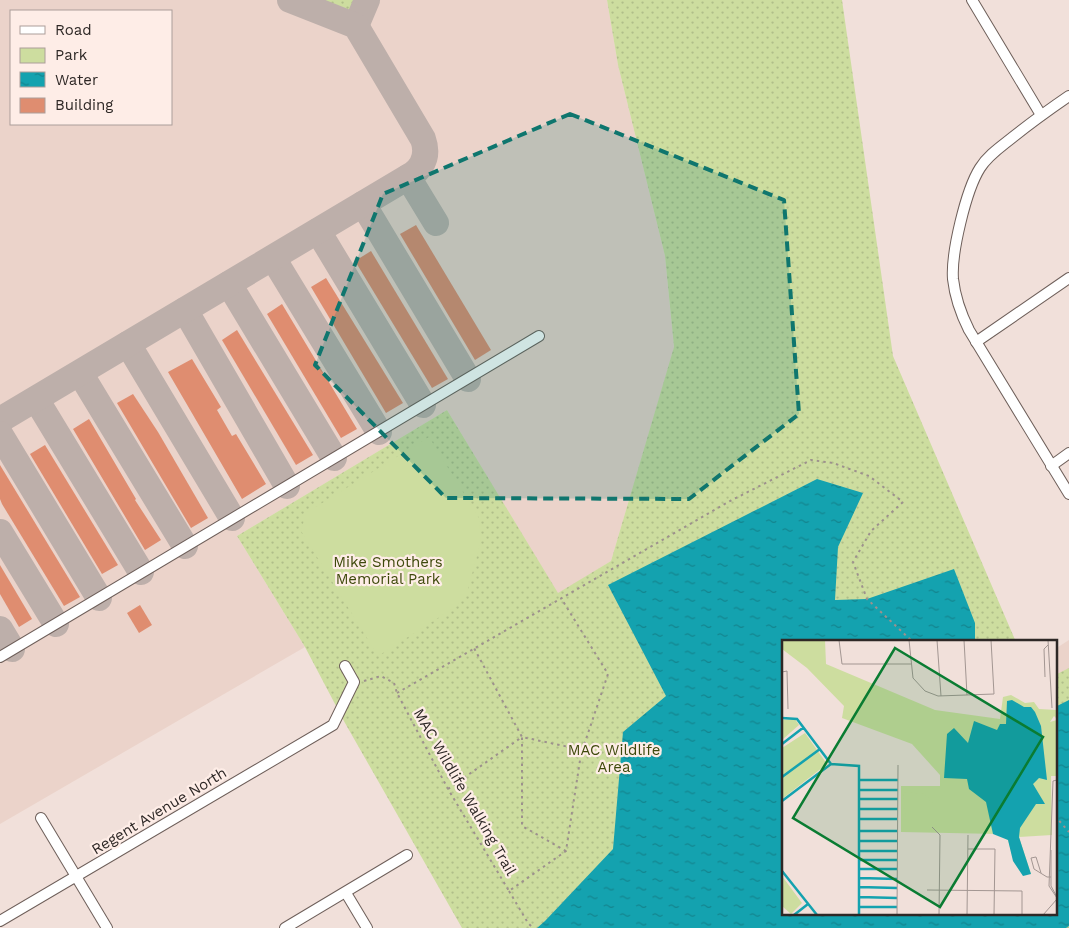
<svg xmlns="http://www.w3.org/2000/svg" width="1069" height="928" viewBox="0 0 1069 928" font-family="'Work Sans',sans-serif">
<defs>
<pattern id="green-dots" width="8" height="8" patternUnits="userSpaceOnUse" patternTransform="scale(1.25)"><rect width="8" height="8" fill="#cddd9f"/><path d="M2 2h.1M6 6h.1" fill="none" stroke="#b0be89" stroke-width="1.8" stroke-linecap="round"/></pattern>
<pattern id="water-ripples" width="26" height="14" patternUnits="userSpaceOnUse" patternTransform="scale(1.25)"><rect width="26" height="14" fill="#14a2af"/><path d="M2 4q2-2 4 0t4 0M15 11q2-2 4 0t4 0" fill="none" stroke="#13848e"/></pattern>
</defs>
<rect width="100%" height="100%" fill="#f1e0da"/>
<g fill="#ebd3ca" fill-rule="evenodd">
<path d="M0,0h607l11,65 47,191 9,92 -63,213 -53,33 -111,-184 -210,126 68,111 -305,177zM11,11h160v113h-160z"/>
<polygon points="1069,640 1069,730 1055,707 1055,649"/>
</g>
<g fill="url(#green-dots)">
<path d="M307,0h54c-15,20 -36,8 -54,0z"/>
<polygon points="607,0 842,0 893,356 1016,642 783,642 783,914 1055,914 1055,675 1069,668 1069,928 462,928 345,723 305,647 237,536 447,410 558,593 611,561 674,347 665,256 618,65"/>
</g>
<polygon fill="#cddd9f" points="429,437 479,518 481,541 468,589 457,606 378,656 301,531 306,513"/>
<polygon fill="url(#water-ripples)" points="817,479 863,493 838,547 835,600 867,599 954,569 975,623 975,642 783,642 783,914 1055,914 1055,707 1069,700 1069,926 1066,928 537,928 545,921 613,849 623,732 666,696 608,585"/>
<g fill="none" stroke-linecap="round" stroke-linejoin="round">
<g stroke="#bdafaa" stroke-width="26">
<polyline points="356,26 367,0"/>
<polyline points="408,177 436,223"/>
<polyline points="363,204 468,379"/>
<polyline points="318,231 423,405"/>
<polyline points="273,258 379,432"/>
<polyline points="229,284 334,458"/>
<polyline points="185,310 287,486"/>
<polyline points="128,344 232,518"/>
<polyline points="80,373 185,546"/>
<polyline points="36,399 141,572"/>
<path d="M0,420l413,-246c12,-9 15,-21 10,-35l-67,-113 -66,-26"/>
<polyline points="0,434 99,598"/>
<polyline points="0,532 56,624"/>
<polyline points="0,629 12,649"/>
</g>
</g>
<g fill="#df8d70">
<polygon points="416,225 491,350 475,360 400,234"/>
<polygon points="371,251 448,379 432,388 355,261"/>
<polygon points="326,278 403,403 386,413 311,287"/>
<polygon points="282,304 357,429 341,438 267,314"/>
<polygon points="237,330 313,455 296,465 222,340"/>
<polygon points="192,359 221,407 217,410 232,436 236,434 266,484 242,499 168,372"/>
<polygon points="133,394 158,432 208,518 191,528 117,403"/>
<polygon points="89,419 136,499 135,500 161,540 145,550 73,429"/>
<polygon points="45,445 118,565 102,574 30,454"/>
<polygon points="0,465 80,597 64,606 2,504 0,499"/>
<polygon points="0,565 32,619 19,627 0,594"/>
<polygon points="140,605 152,625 139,633 127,613"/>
</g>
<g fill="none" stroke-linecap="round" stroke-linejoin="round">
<defs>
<g id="minor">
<polyline points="972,0 1041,115"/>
<path d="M1069,96c-19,13 -37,26 -56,41 -11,9 -25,18 -33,31 -14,22 -29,85 -27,111 2,18 8,35 16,51l100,164"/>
<polyline points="976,342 1069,278"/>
<polyline points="1051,466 1069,453"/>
<polyline points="0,657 539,336"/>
<polyline points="41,818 107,928"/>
<polyline points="346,893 367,928"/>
<polyline points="0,921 333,725 354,682 345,666"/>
<polyline points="285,928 407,855"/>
</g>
</defs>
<use href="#minor" stroke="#6e5f5a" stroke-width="12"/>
<g stroke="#9d918d" stroke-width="2" stroke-dasharray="2.5 4" stroke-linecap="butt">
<polyline points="364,681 381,676 394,683 397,693 448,789 509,891 566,851 581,754 608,674 561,598"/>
<polyline points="397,693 730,501 811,460 833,463 869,476 903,502 871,531 853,562 867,599 913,642"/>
<polyline points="448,789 522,737 474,648"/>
<polyline points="1055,816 1069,832"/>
<polyline points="566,851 522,826 522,737 583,750"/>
<polyline points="509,891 528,923 533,928"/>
</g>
<use href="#minor" stroke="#fff" stroke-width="10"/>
</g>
<path fill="#0f766e" fill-opacity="0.2" stroke="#0f766e" stroke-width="4" stroke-dasharray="10 6" stroke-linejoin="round" d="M570,114l214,86 15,214 -110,85 -243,-1 -131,-133 68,-171z"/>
<g text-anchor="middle" stroke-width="4.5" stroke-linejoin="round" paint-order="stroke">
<g font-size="15" fill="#3f4a0c" stroke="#feede7">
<text x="388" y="567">Mike Smothers<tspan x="388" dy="17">Memorial Park</tspan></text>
<text x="614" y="755">MAC Wildlife<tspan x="614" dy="17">Area</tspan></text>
</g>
<g font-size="15" fill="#2e2826" stroke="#feede7">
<text transform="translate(465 792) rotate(60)" y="5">MAC Wildlife Walking Trail</text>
<text transform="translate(159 811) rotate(-31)" y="5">Regent Avenue North</text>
</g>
</g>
<g transform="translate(782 640)">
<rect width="275" height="275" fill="#f1e0da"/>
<path d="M0,0h43l1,24 109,46 65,9 3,-22 8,-2 14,8 9,-1 5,7 18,1v9l-3,-3 -4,6 7,-2v56h-6l1,59 -33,2 12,37 -17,-12 -6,-22 -10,-6 -97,-2v-46h39v-11l-28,-31 -70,-26 2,-12 -37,-38 -25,-19zM0,80l13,-1 4,6 -17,15zM23,93l22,31 -45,35v-51zM0,236l20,27 -11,11 -9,-8z" fill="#cddd9f"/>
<path d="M121,152l22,2 8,10v17h-27z" fill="#cddd9f"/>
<path d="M230,60l12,7h7l4,5 6,14 6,54 -8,-2 -6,6 12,20h-9l-16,24 -1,9 12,37 -8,2 -10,-15 -5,-21 -15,-6 -7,-32 -17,-13 -2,-10 -23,-1 3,-44 7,-6 14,15 6,-22 23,9 3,-6h6l1,-23z" fill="#14a2af"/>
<path fill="none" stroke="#14a2af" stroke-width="2.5" d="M0,78l15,1 34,45M0,104l22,-17M0,137l38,-28M78,140h38M78,150h38M78,159h38M0,161l49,-37 28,2v149M78,169h38M78,179h37M78,191h37M78,201h37M78,211h37M78,220h37M78,229h37M0,231l35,44M78,238l37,1M77,247l38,1M77,257l38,1M77,267h38M12,275l14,-11"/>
<path fill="none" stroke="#a39692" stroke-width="1" d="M57,0l3,24h69M127,0l4,38 12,13 13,5 56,-2 -3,-54M155,0l4,56M182,0l3,55M266,0l4,68M0,32l5,-1 1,38M263,37l-1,-28 4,-4M275,140l-4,1 -4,105 8,12M150,187l8,8 -1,80M186,209h27l-1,66M269,210v36l6,11M259,233l-5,-16 -5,1 3,11 13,8h4M145,250l95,1v24M115,275l1,-150M185,275l1,-80M261,275l14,-16"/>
<path fill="#0a7c32" fill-opacity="0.15" stroke="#0a7c32" stroke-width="2.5" d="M113,8l148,89 -103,170 -147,-89z"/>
<rect width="275" height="275" fill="none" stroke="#2e2826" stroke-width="2.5"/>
</g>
<rect x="10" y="10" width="162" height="115" fill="#feede7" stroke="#ab9e9a"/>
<rect x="20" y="26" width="25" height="8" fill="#ffffff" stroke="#ab9e9a"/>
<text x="55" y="35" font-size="15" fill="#2e2826">Road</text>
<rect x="20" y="48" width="25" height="15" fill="#cddd9f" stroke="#ab9e9a"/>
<text x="55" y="60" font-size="15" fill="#2e2826">Park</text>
<rect x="20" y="72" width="25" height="15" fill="url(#water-ripples)" stroke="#ab9e9a"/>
<text x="55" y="85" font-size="15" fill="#2e2826">Water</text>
<rect x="20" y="98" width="25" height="15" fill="#df8d70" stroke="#ab9e9a"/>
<text x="55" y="110" font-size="15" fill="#2e2826">Building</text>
</svg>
